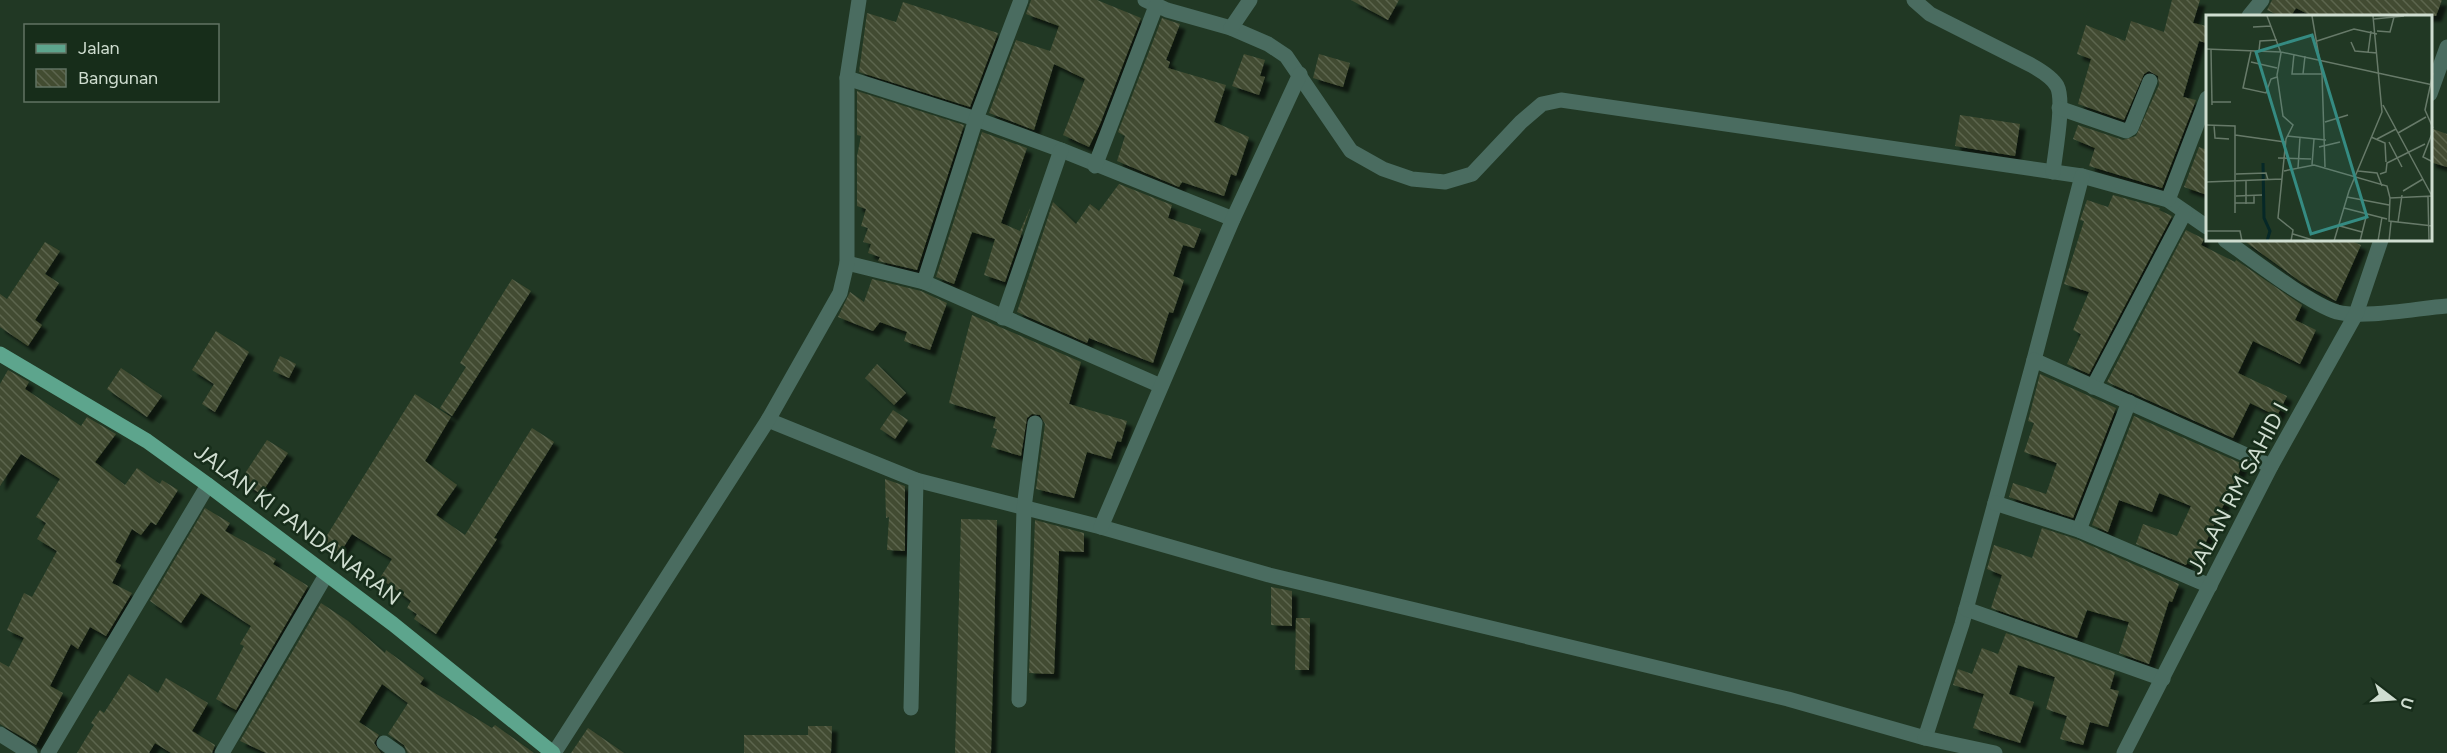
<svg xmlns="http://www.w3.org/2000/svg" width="2447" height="753" viewBox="0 0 2447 753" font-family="Figtree,sans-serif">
<defs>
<pattern id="building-back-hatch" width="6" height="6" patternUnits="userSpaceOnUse" patternTransform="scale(1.5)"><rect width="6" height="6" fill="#424c31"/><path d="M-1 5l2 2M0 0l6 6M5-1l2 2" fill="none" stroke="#5c654e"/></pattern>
<filter id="shadow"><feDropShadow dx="5.5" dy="5.5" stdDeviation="1.5" flood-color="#0009"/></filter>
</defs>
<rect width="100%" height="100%" fill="#213824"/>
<g fill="url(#building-back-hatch)" filter="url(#shadow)">
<polygon points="1031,0 1097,0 1141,18 1100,124 1089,147 1063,135 1085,79 1054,64 1034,130 989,113 1016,40 1050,51 1059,26 1026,14"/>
<polygon points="1351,0 1399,0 1388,20"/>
<polygon points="2172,0 2200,0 2193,23 2207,26 2207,43 2199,41 2183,97 2196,100 2162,188 2089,166 2095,148 2073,139 2078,125 2123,140 2136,136 2159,85 2158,76 2149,71 2144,74 2124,120 2078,104 2091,59 2077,54 2086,25 2125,41 2131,21 2164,32"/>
<polygon points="2272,0 2442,0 2436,16 2312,16 2296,8 2291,16 2280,16 2267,10"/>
<polygon points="903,2 998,33 970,107 859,72 867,13 896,22"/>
<polygon points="1162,18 1180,24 1166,60 1170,62 1168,68 1226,85 1214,122 1249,137 1236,176 1231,174 1224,196 1182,182 1179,187 1117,161 1125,136 1118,132"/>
<polygon points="1244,54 1265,60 1260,76 1265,77 1259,95 1232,86"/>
<polygon points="1319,54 1350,63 1343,87 1313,78"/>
<polygon points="857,91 964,125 917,270 878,261 880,257 868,253 871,244 863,242 868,228 861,226 866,209 857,206 857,156 861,136 857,135"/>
<polygon points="1960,115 2020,124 2015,156 1955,146"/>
<polygon points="2430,128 2447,134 2447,167 2430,162"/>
<polygon points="982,132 1027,148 1001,223 1020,231 1031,206 1005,282 984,275 995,239 972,232 954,284 936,277"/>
<polygon points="2199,147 2207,150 2207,195 2184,187"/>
<polygon points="1119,184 1172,205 1168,218 1201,229 1194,248 1183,245 1173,276 1184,280 1173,313 1169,312 1153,363 1094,340 1089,338 1087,343 1017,312 1053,202 1076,224 1090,204 1099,211"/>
<polygon points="2113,195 2160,208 2159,210 2172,216 2089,374 2067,364 2081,334 2073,330 2089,292 2064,284 2084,221 2080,220 2087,200 2108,207"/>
<polygon points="2186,230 2204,239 2201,245 2235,262 2236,260 2302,305 2295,320 2316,330 2300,364 2253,341 2238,373 2287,396 2277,416 2250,403 2233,438 2107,382"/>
<polygon points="2243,240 2349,240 2361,245 2336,301 2301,282"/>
<polygon points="45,242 60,251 45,274 59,283 35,320 42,325 28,346 0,327 0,294 7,299"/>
<polygon points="512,279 531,291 452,416 440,408 466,367 460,363"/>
<polygon points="872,279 921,291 947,303 930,350 904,341 907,332 880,322 873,331 838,317 850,292 864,302"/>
<polygon points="972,315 1081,362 1069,404 1127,421 1121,442 1117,441 1111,459 1087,452 1074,498 1036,489 1045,424 1040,415 1032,414 1027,418 1021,456 991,447 997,429 993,428 996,417 949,403"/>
<polygon points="216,331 249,352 215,412 202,404 214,384 192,370"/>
<polygon points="280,356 296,364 289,378 273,371"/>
<polygon points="877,364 906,393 894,405 865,378"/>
<polygon points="121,368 162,396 147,417 107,389"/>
<polygon points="8,370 29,382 25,389 81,426 87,417 116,434 95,462 125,485 137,468 160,484 162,480 178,490 156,525 151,522 141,535 132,529 115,562 121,565 112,583 132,593 106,636 90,627 78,649 71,644 50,686 63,693 36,745 0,724 0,662 9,667 24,638 7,630 24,593 32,597 57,551 37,539 46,523 36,517 60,479 21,454 0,486 0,384"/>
<polygon points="2040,374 2116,408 2073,518 2009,497 2013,483 2046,494 2057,463 2024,452 2034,423 2028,421"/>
<polygon points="415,394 451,417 425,461 457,485 436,515 465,535 532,428 554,442 494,538 497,539 436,634 414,619 417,614 407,608 411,601 380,578 392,559 352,534 338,556 321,545"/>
<polygon points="893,410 908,420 895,439 880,429"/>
<polygon points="2134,416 2243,464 2195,565 2188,562 2186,565 2136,544 2143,524 2177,536 2191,506 2159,493 2152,512 2119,500 2108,532 2092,525"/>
<polygon points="267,440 288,453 261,494 240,481"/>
<polygon points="885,479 905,486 905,551 887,550 889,517 886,518"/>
<polygon points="205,508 230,523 225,531 276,559 273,564 308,586 236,710 216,699 244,646 240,644 251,626 201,593 181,623 150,601"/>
<polygon points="961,519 997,520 991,753 955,753"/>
<polygon points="1035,520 1084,533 1084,552 1059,551 1054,674 1029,673"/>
<polygon points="2042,528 2076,539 2179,584 2172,602 2169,601 2149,664 2119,653 2129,622 2087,610 2077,638 1991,608 2002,575 1987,569 1994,545 2032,558"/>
<polygon points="1271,587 1292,591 1292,626 1271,625"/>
<polygon points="321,603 348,621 385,653 386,650 424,678 420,684 492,728 495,725 534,753 408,753 404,745 388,734 408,703 382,684 359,722 379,735 374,743 381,753 266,753 240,741"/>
<polygon points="1296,618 1310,618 1309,670 1295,670"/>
<polygon points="2006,633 2115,672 2110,689 2119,691 2108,727 2090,722 2083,745 2060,739 2067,716 2046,709 2055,677 2018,665 2009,694 2034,702 2020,743 1973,728 1984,694 1953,685 1958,669 1972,674 1982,648 1998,654"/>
<polygon points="129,674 158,693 166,678 208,703 192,731 215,745 212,753 171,753 155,743 149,753 77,753 94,725 91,723 100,710 104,713"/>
<polygon points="808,726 832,726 831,753 744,753 744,735 808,735"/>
<polygon points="588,728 624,753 571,753"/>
</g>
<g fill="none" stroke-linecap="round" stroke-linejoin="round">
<g stroke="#4a6c60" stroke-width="15">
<polyline points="1145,0 1167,10 1231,28 1268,44 1286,56 1351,151 1383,169 1412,179 1445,182 1472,174 1521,122 1542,104 1561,100 2082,176 2168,200 2207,227"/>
<path d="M1914,0l16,14 101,51c9,5 21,12 26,21 8,15 -2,67 -4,86"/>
<polyline points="2249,16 2262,0"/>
<polyline points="1231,28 1250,0"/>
<polyline points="847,78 976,119 1061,150 1233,219"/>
<polyline points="2430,94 2447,47"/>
<polyline points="2059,108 2126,131 2131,128 2150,81"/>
<polyline points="1095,166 1156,6"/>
<polyline points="2168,200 2207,98"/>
<path d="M2225,240c27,19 83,63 112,72 26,7 82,-4 110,-6"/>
<polyline points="847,263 924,282 1161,386"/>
<polyline points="924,282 976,119 1021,0"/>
<polyline points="1003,318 1061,150"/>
<polyline points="2034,360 2082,176"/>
<polyline points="2093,387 2185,212"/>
<polyline points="768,420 916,480 1101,527 1269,575 1788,699 1925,738 1962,624 2034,360 2271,466"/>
<polyline points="1995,503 2079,530 2210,586"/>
<polyline points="1101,527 1233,219 1300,74"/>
<polyline points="2079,530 2129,402"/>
<polyline points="1966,609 2163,679"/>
<polyline points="1019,700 1024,508 1035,423"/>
<polyline points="911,708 916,480"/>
<polyline points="0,734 30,753"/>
<polyline points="1925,738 1995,753"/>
<polyline points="384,743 398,753"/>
<polyline points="48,753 208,485"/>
<polyline points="222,753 326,575"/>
<polyline points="554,753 768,420 840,293 847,263 847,78 859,0"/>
<polyline points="2124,753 2271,466 2356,314 2381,240"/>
</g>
<polyline stroke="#5da58d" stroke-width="15" points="0,354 147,441 208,485 393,624 553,753"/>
</g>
<g text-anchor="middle" stroke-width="5" stroke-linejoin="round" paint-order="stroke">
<g font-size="22" fill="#cfddd0" stroke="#172d1a">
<text transform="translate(2237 488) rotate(-62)" y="8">JALAN RM SAHID I</text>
<text transform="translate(298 524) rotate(37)" y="8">JALAN KI PANDANARAN</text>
</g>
</g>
<g transform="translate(2206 15)">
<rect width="226" height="226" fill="#213824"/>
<path fill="none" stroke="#062827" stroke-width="3" d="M57,148l1,55 6,13 -3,10"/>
<path fill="none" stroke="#677a69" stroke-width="1.5" d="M61,1l14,37 -4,22 6,41 10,9 -7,14 -8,79 15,12 -2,11M106,1l10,58M168,4l30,-3M47,12l18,-1M171,16l13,1 4,-15M111,26l37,-12 23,5M145,27l4,9 22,2M0,34l75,3 152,33M5,35l1,55M45,36l-8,37 23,5 5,-14 6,-2M53,36l1,-10 17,-1M162,38l3,-22M88,39l-2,20h30l3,93M45,47l26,6M227,58l-8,37 8,18M97,59l2,-18M6,87h19M177,90l49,91M119,107l23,-7M0,110l29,1v87M8,110l1,13 14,1M227,116l-10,26 10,5M192,118l28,-16M29,120l50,7M81,121l39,4M165,122l14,6 1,19M171,124l19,-10M183,127l13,25M113,132l21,-5M72,143l33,1M106,150l2,-26M92,153l2,-31M78,156l30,-6 73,21 3,12 43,-2M152,156l19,2 5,13M30,159l30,-1 2,7M174,159l6,-2 1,-9 38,-19M40,166v23M0,167l76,-3M197,176l20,-12M30,181l26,-1M141,182l42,8M222,182l1,44M184,183l-1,23 44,5M29,188h19v-7M138,193l43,11M192,207l4,-27M134,211l22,6M0,216h34l2,10M87,219l23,7M128,226l15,-50 33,-79 -9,-96M154,226l7,-28M172,226l4,-24M183,226l2,-19"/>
<path fill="#358b82" fill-opacity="0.15" stroke="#358b82" stroke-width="3" d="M106,20l55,182 -56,17 -55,-182z"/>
<rect width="226" height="226" fill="none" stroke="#cfddd0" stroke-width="3"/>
</g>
<rect x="24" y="24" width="195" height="78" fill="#172d1a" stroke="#617363" stroke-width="1.5"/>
<rect x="36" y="44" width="30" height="9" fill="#5da58d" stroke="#617363" stroke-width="1.5"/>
<text x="78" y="54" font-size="18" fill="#cfddd0">Jalan</text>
<rect x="36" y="69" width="30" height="18" fill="url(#building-back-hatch)" stroke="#617363" stroke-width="1.5"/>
<text x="78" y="84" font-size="18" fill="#cfddd0">Bangunan</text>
<g transform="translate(2393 699) rotate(107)" stroke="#172d1a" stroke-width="4.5" paint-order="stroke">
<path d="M0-4.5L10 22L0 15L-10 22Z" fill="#cfddd0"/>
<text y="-9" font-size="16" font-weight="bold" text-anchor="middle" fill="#cfddd0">U</text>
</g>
</svg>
